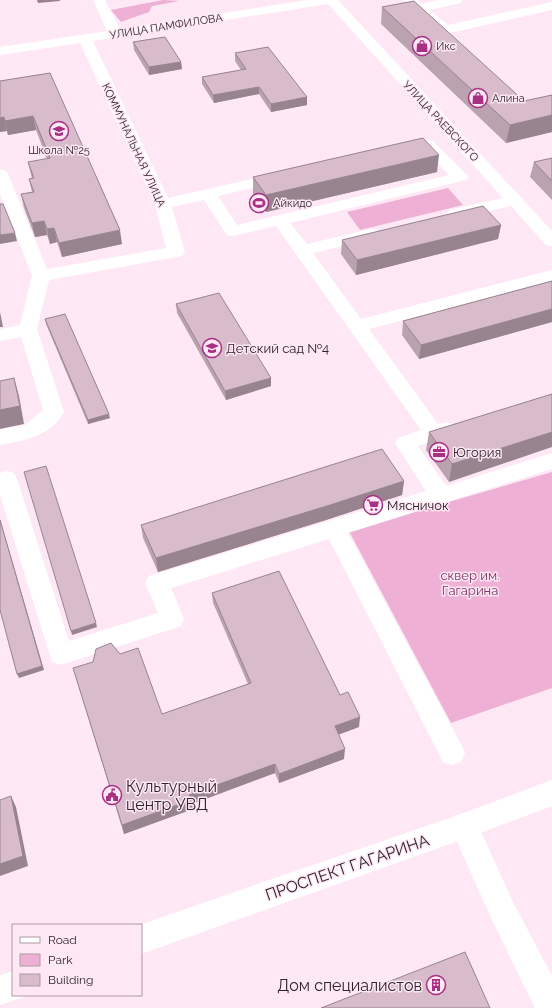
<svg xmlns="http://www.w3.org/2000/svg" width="552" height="1008" viewBox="0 0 552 1008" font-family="Raleway,sans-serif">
<rect width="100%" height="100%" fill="#ffe8f5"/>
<g fill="#efb0d5">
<polygon points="163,0 180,1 152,6 149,12 121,22 111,10"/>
<polygon points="448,188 463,205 360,230 347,212"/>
<polygon points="552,472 552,688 451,723 349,531"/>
</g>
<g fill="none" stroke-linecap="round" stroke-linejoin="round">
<g fill="#fff" fill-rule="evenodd">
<path d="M93,0h12l15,29 187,-29h31l214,231v15l-6,-1 -35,-39 -56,13 -6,-1 -2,-4 2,-4 54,-12 -175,-194 -235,37 75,157 114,-26 6,2 2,3 -2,3 -70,16 19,29 212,-50 -24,-26 -25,6 -6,-2 -2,-3 2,-3c12,-3 28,-9 39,-6l33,33 2,3 -2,3 -176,43 17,21 64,-15 6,1 3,4 -3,4 -64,15 48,66 191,-49v12l-183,47 69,95 8,-2 7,2 3,5 -3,5 -35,12 28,40 106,-33v16l-204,64 113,211 4,9 -4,9 -9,3 -9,-3 -114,-223 -158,49 13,31 -3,7 -120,39 -9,-3 -52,-167v-22l6,-2 8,2 3,6 52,162 89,-28 -13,-30 4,-7 277,-85 -31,-48 3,-5 23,-8 -145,-204 -43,10 -6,-1 -23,-35 -32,7 13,45 -3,4 -133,24 -12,49 27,83c-14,25 -39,28 -64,33v-16l25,-4 18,-15 -22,-73 -21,4v-12l20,-4 12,-49 -32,-82v-25l6,2 2,3 39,95 119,-21 -11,-44 -75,-161 -80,12v-8l107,-16z"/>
<polygon points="403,0 417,0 421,4 438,0 462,0 461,3 429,10 448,25 552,2 552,10 445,34 440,33"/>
<polygon points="464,813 474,816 512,900 552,976 552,1008 535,1008 492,920 450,826 454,816"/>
</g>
<g fill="#fff" fill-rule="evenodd">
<polygon points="552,780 552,806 464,839 141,954 141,925 139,925 464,813"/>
<polygon points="13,971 13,995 25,995 24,997 0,1005 0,975"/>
</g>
</g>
<g fill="#baa2af">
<polygon points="382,7 524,101 552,95 552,132 506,143 381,24"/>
<polygon points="133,42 181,62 182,69 149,75 134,50"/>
<polygon points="235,53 307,97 307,105 271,112 259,94 214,103 202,84 202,77 241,70 235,61"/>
<polygon points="50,73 122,244 62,257 57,242 50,244 47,235 35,237 24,208 21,194 32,192 29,179 32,179 28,162 47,159 36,130 8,135 7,131 0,132 0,81"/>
<polygon points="552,158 552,200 530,177 534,162"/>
<polygon points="437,172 266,212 253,194 253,177"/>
<polygon points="501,225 498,239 356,275 341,254 342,240"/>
<polygon points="552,281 552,322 419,359 402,335 403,321"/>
<polygon points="176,304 271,378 271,386 226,400 177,313"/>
<polygon points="45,319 110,418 88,424 46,324"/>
<polygon points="552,394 449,482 426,450 429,432"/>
<polygon points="404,481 402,495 326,520 158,572 143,538 141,525"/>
<polygon points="212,593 340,695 359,727 338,735 344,759 279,783 275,773 192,804 193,809 124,834 73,668 162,714 248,684 213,603"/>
</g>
<g fill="#97848f">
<polygon points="37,0 60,0 60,1 38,3"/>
<polygon points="181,62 182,69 149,75 149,67"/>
<polygon points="259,87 259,94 214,103 213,95"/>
<polygon points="307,97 307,105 271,112 271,104"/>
<polygon points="552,115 552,132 506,143 510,125"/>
<polygon points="33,116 36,130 8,135 5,121"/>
<polygon points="4,117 7,131 0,132 0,118"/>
<polygon points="439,155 437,172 266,212 266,195"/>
<polygon points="44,221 47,235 35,237 32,223"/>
<polygon points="501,225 498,239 356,275 357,260"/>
<polygon points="54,228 57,242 50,244 47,229"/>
<polygon points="120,230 122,244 62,257 59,243"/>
<polygon points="15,233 17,241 0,244 0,235"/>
<polygon points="552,309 552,322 419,359 421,345"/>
<polygon points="0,312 3,327 0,327"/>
<polygon points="14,378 19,396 24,424 0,429 0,410"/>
<polygon points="271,378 271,386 226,400 225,391"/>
<polygon points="109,414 110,418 88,424 88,420"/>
<polygon points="552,432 552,447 449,482 452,464"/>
<polygon points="404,481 402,495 326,520 158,572 156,558"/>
<polygon points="0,519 44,670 19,678 17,674"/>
<polygon points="96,623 97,627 72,635 71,631"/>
<polygon points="360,717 359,727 334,736 335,726"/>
<polygon points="345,749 344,759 279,783 279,774"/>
<polygon points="275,764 275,773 192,804 193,809 124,834 122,825 189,795"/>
<polygon points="11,796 16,807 28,866 0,876 0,864"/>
</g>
<g fill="#d8bccc" stroke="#97848f">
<polygon points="414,1 524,101 552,95 552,115 510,125 382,7"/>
<polygon points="165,37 181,62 149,67 133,42"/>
<polygon points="268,47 307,97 271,104 259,87 213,95 202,77 246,69 235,53"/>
<polygon points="50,73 120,230 59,243 54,228 47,229 44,221 32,223 21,194 34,192 29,179 34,178 28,162 50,158 33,116 5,121 4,117 0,118 0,81"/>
<polygon points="423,138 439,155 266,195 253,177"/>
<polygon points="552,158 552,181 534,162"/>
<polygon points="0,204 3,204 15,233 0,235"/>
<polygon points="483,206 501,225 357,260 342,240"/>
<polygon points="552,281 552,309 421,345 403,321"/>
<polygon points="219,293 271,378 225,391 176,304"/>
<polygon points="65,314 109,414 88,420 45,319"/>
<polygon points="14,378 20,406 0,410 0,381"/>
<polygon points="552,394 552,432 452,464 429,432"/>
<polygon points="382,449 404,481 327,506 156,558 141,525"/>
<polygon points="46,466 96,623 71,631 24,472"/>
<polygon points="0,520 42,666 17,674 0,610"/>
<polygon points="279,571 340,695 348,692 360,717 335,726 345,749 279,774 275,764 189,795 191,800 122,825 73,668 93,662 96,649 111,643 120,654 138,648 162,714 251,683 212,593"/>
<polygon points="11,796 23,856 0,864 0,800"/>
<polygon points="465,952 490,1008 321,1008"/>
</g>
<defs>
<symbol id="shop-ring" viewBox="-11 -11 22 22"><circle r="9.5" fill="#ffe8f5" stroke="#a82f83" stroke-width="1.5"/><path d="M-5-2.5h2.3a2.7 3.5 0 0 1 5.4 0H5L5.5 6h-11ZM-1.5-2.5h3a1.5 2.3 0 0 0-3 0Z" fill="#a82f83"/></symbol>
<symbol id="school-ring" viewBox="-11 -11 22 22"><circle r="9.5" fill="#ffe8f5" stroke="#a82f83" stroke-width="1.5"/><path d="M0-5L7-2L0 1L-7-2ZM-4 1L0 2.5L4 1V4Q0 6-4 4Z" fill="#a82f83"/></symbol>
<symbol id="stadium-ring" viewBox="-11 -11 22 22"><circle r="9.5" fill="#ffe8f5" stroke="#a82f83" stroke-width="1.5"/><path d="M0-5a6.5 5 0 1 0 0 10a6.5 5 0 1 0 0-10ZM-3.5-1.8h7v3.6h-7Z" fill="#a82f83"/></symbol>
<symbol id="office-ring" viewBox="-11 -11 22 22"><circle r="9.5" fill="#ffe8f5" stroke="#a82f83" stroke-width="1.5"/><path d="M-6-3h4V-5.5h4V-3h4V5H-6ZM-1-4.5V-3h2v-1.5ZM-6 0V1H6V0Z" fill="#a82f83"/></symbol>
<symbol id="supermarket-ring" viewBox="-11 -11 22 22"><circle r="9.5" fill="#ffe8f5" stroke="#a82f83" stroke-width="1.5"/><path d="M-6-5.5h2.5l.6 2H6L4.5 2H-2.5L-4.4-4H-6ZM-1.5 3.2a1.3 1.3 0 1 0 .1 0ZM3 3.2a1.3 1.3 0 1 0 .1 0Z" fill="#a82f83"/></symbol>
<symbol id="civic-ring" viewBox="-11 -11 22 22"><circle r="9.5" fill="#ffe8f5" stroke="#a82f83" stroke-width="1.5"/><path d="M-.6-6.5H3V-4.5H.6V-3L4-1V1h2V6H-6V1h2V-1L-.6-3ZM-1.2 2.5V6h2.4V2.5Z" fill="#a82f83"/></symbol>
<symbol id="building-ring" viewBox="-11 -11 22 22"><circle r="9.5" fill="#ffe8f5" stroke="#a82f83" stroke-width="1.5"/><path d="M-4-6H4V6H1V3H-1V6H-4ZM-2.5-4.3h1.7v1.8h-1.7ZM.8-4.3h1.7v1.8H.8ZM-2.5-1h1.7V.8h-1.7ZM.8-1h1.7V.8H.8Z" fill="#a82f83"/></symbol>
</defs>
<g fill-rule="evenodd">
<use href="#shop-ring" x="411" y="35" width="22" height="22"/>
<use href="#shop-ring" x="467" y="87" width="22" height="22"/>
<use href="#school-ring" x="48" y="120" width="22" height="22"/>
<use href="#stadium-ring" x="248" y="192" width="22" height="22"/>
<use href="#school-ring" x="201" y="337" width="22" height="22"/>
<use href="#office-ring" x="428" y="441" width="22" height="22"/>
<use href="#supermarket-ring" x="362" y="494" width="22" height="22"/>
<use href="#civic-ring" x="101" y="784" width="22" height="22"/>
<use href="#building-ring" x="425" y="974" width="22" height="22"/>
</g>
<g text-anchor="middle" stroke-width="3" stroke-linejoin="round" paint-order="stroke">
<g font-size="11" fill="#2e242a" stroke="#ffe8f5">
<text transform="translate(166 26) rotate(-9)" y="4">УЛИЦА ПАМФИЛОВА</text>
<text transform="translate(441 121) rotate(47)" y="4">УЛИЦА РАЕВСКОГО</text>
<text transform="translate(134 145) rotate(65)" y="4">КОММУНАЛЬНАЯ УЛИЦА</text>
</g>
<g font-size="11" fill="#2e242a" stroke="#ffe8f5" text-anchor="start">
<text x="436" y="50">Икс</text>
<text x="492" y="102">Алина</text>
<text x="59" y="154" text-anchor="middle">Школа №25</text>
<text x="273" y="207">Айкидо</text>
</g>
<g font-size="13" fill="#2e242a" stroke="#ffe8f5" text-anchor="start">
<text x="226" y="353">Детский сад №4</text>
<text x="453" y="457">Югория</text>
<text x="387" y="510">Мясничок</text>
</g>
<g font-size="13" fill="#7f3466" stroke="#ffe8f5">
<text x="470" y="580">сквер им.<tspan x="470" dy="15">Гагарина</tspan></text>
</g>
<g font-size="16" fill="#2e242a" stroke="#ffe8f5" text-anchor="start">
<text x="126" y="792">Культурный<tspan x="126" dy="18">центр УВД</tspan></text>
<text x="422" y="991" text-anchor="end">Дом специалистов</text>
</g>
<g font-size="16" fill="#2e242a" stroke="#ffe8f5">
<text transform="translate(347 867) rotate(-19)" y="6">ПРОСПЕКТ ГАГАРИНА</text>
</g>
</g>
<rect x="12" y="924" width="130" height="72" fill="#ffe8f5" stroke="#ab9aa4"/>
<rect x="20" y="937" width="20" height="6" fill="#ffffff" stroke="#ab9aa4"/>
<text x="48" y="944" font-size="12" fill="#2e242a">Road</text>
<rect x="20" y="954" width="20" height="12" fill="#efb0d5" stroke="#ab9aa4"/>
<text x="48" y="964" font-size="12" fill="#2e242a">Park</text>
<rect x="20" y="974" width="20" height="12" fill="#d8bccc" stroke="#ab9aa4"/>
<text x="48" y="984" font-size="12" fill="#2e242a">Building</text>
</svg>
